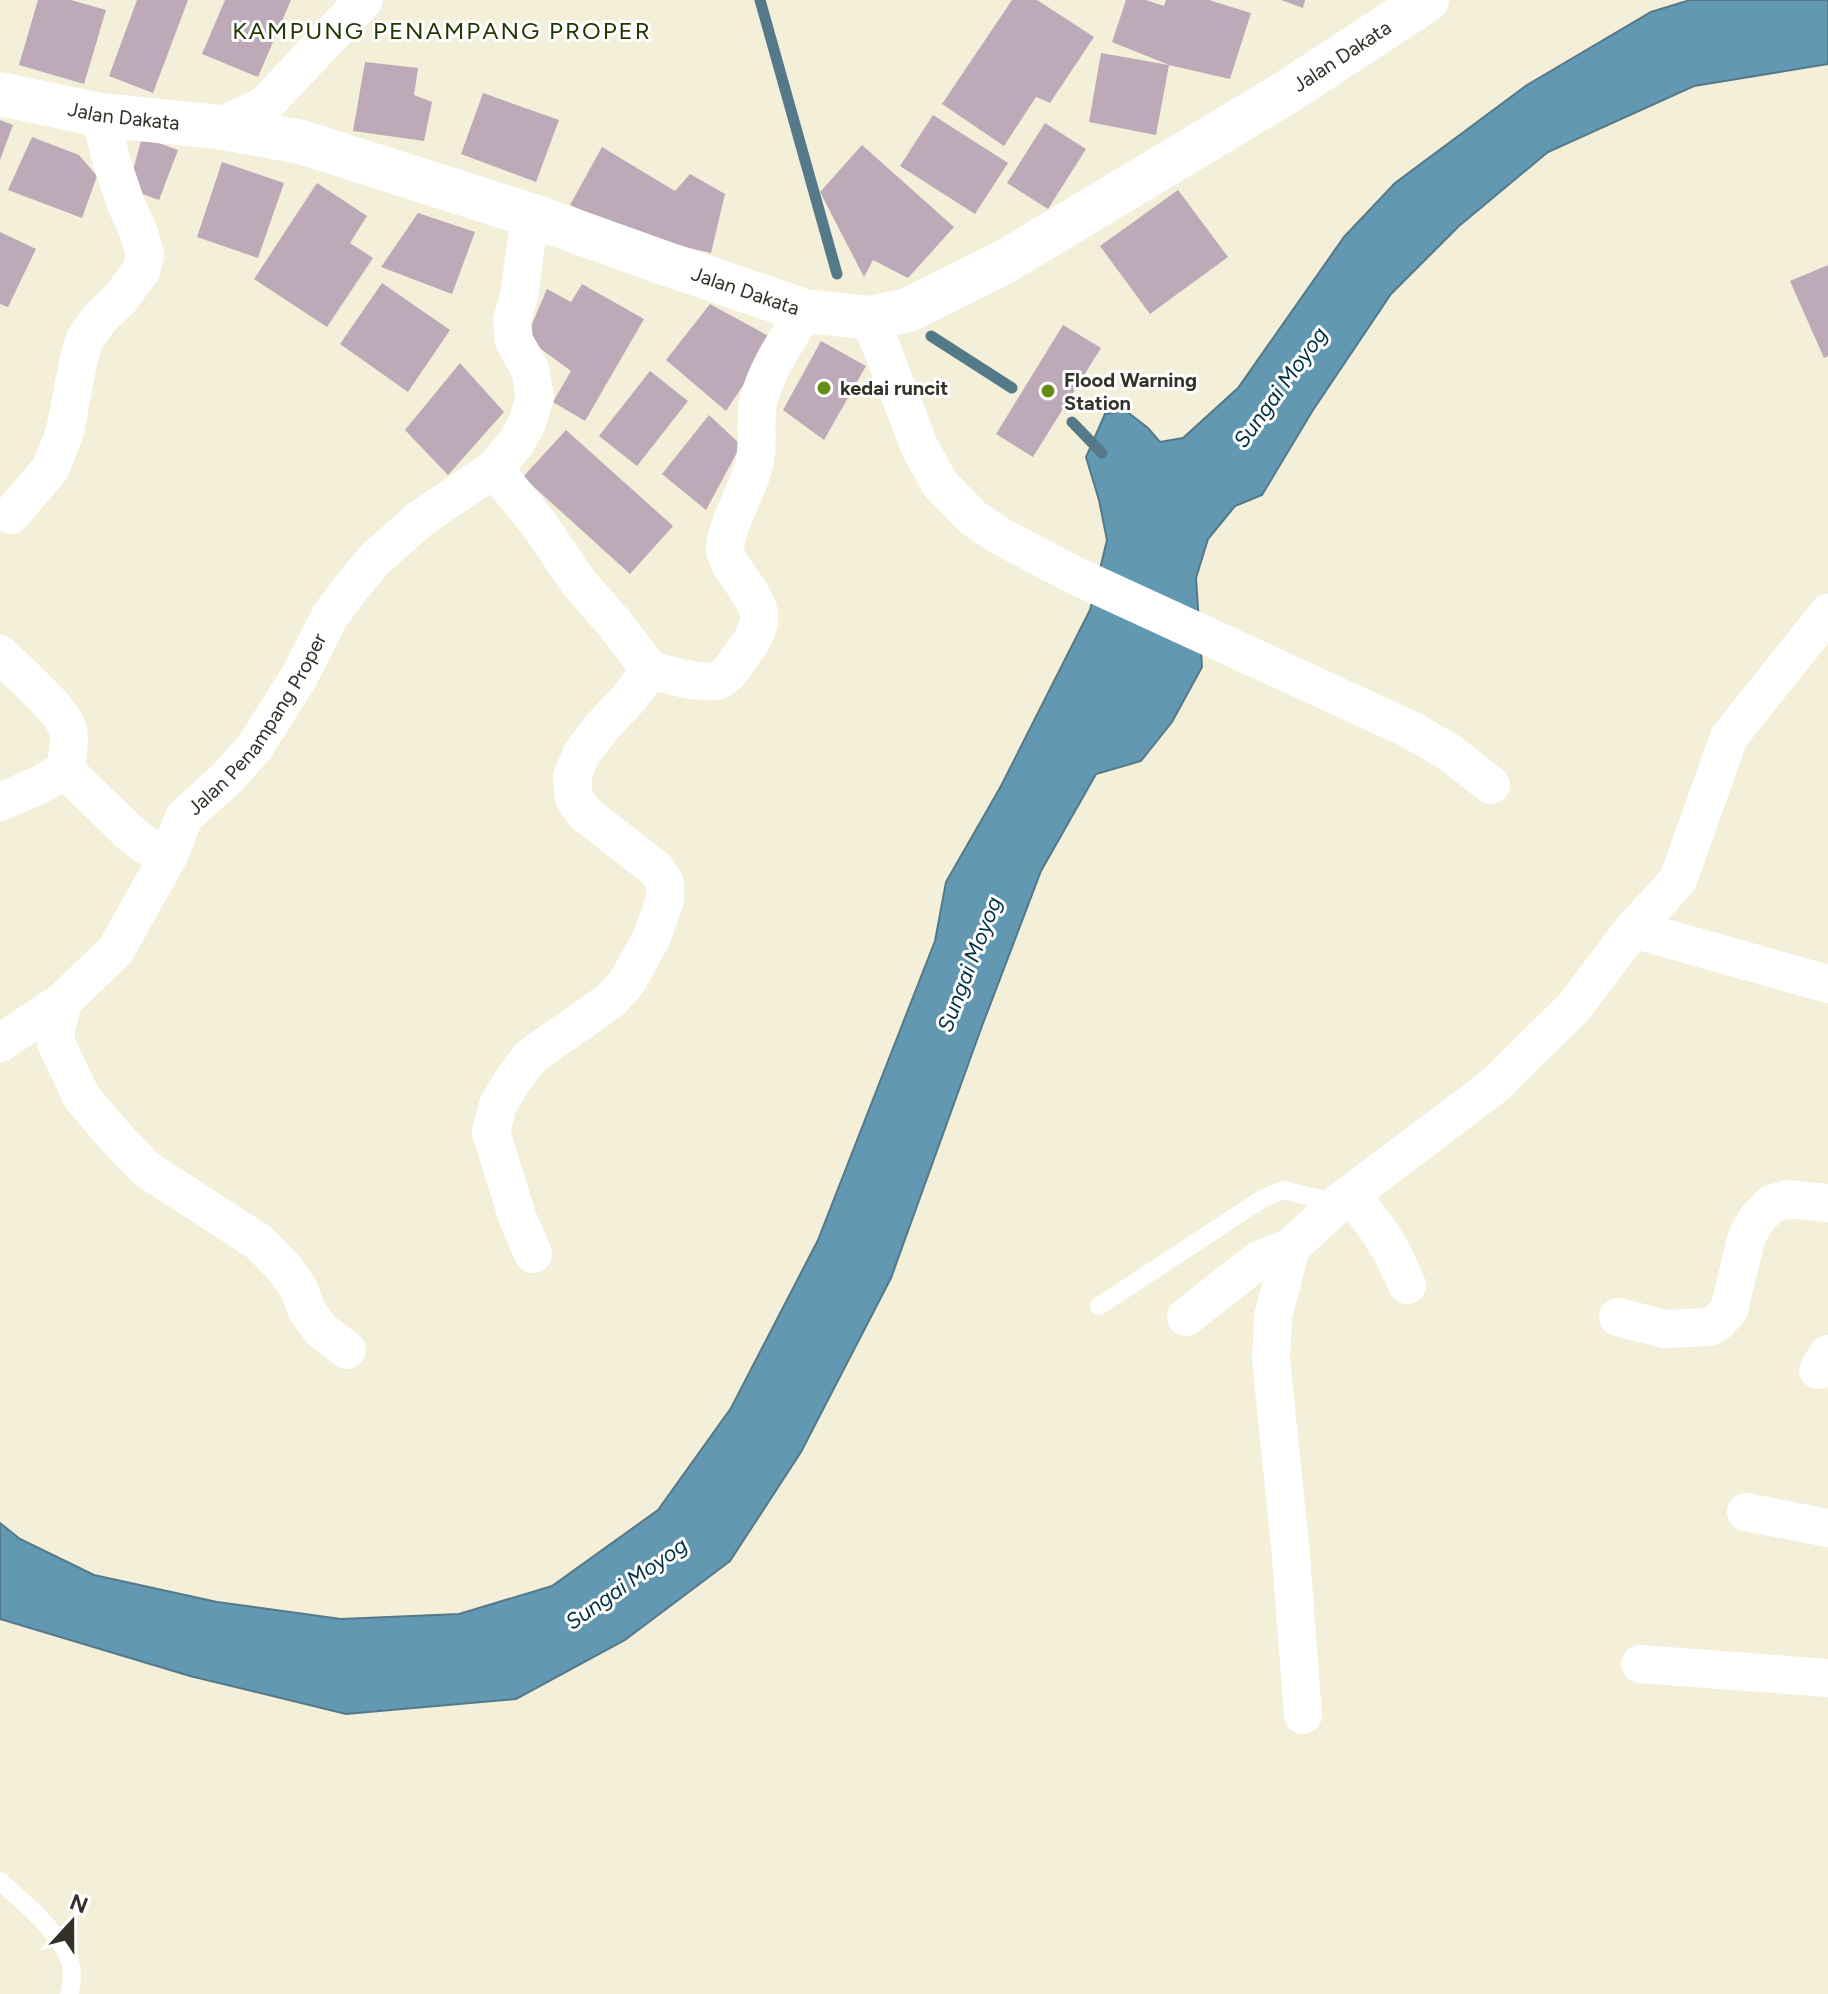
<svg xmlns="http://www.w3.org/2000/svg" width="1828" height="1994" viewBox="0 0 1828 1994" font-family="Figtree,sans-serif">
<rect width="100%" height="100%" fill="#f4efd8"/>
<polygon fill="#6298b2" stroke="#547989" stroke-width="2" points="1690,0 1828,0 1828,64 1694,86 1548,152 1459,226 1391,294 1313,410 1262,495 1235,506 1208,539 1196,578 1202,667 1172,722 1141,761 1096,774 1041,871 982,1026 891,1278 801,1452 730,1561 625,1640 516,1699 346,1714 190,1676 0,1619 0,1523 20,1539 94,1575 217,1602 341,1619 459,1614 552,1586 658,1510 731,1408 818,1240 935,941 946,882 1001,786 1090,610 1107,540 1099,500 1086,457 1105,414 1126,411 1148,428 1160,442 1183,438 1238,388 1344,237 1395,183 1527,85 1651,12"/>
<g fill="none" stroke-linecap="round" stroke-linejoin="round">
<g stroke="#547989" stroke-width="11">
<polyline points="760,0 837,274"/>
<polyline points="931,336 1012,388"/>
<polyline points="1072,422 1102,453"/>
</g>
</g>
<g fill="#bcaab9">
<polygon points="38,0 71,0 106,10 84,84 19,65"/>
<polygon points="137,0 188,0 153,93 109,76"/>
<polygon points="225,0 291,0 258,77 202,54"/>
<polygon points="1012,0 1037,0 1094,37 1050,103 1036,97 1004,146 942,104"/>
<polygon points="1126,0 1146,0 1164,6 1166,0 1209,0 1251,13 1230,79 1169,65 1112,42"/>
<polygon points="1281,0 1305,0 1303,8"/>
<polygon points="1101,53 1169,65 1156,135 1089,122"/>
<polygon points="365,62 418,68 414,95 432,102 424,141 353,131"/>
<polygon points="483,93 559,120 536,182 461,154"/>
<polygon points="933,115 1008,163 975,214 900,166"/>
<polygon points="0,120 13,125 0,160"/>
<polygon points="1045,123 1086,149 1048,209 1007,183"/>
<polygon points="32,137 79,155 97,176 82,218 8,190"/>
<polygon points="142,137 178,150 159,200 128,189"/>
<polygon points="862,145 954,227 908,278 873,260 864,277 820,192"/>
<polygon points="602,147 675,191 690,174 725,194 711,253 641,237 570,205"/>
<polygon points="222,162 284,183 258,258 197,237"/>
<polygon points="317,183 367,216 350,243 373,258 327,327 254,279"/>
<polygon points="1178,190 1228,257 1150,314 1100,246"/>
<polygon points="418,213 475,232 452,294 381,267"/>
<polygon points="0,232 36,249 8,307 0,304"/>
<polygon points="1828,265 1828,356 1824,358 1790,281"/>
<polygon points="382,283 450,330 408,392 340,344"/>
<polygon points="582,284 644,319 585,421 553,402 571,371 526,338 547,289 571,302"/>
<polygon points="710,304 774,339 726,411 666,360"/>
<polygon points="1063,325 1101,348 1033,457 996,434"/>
<polygon points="821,341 866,366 824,440 783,410"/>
<polygon points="460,363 504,412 448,475 405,430"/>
<polygon points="650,371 688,401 637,466 599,436"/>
<polygon points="709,415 741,445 706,510 662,474"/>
<polygon points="566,430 673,526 630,574 523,477"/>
</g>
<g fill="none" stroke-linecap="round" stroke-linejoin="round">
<g stroke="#fff" stroke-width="18">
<polyline points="1099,1306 1262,1199 1283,1190 1337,1203"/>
<path d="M0,1881c22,20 62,53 70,81 3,9 2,23 -1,32"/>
</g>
<g stroke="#fff" stroke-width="38">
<polyline points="218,127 264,106 364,0"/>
<polyline points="870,318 920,448 940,484 973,518 1000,536 1074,575 1409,729 1449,752 1491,785"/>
<path d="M494,469l44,54 41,60 36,41 35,46c17,4 55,17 71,9 9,-5 17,-19 23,-28 8,-9 17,-25 15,-38 -4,-21 -34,-48 -34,-64 0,-21 22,-58 28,-80 7,-22 1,-44 5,-66 8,-34 29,-63 47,-92"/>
<polyline points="11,515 51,468 65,431 79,358 84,341 99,319 120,299 142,269 145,254 139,233 126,204 112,163 100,115"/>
<path d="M0,654c14,14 60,55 66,71 6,13 1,31 -1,45"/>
<polyline points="0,802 39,785 65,770 129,832 145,845 169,855"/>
<polyline points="1633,929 1828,984"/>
<polyline points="0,1043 63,1001"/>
<polyline points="1351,1194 1379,1231 1393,1254 1407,1285"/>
<polyline points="1291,1247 1273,1317 1271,1360 1290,1545 1303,1715"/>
<polyline points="533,1254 518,1219 491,1132 498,1105 511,1083 530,1057 611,1000 627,982 651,939 665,900 665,883 656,869 584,813 574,798 572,777 581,755 600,729 629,698 650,670"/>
<polyline points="1186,1317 1260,1259 1291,1247 1339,1203 1495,1085 1574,1007 1633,929 1678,880 1729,737 1828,613"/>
<polyline points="1618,1317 1665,1329 1709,1327 1718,1322 1729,1310 1747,1236 1756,1220 1771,1204 1787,1199 1828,1203"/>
<path id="s1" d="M347,1350l-26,-20 -14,-19 -8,-22 -14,-20 -26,-27 -113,-73 -35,-37 -30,-36 -25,-53v-13l7,-29 53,-51 53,-95 15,-38 43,-39 27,-30 45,-71 31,-61 20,-27 24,-29 46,-41 74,-50 22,-26 11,-20 8,-26 -5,-28 -16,-28 -2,-21 7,-24 11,-81"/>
<polyline points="1818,1370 1828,1354"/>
<polyline points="1746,1512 1828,1528"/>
<polyline points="1640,1664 1828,1678"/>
</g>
<path stroke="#fff" stroke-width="44" id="s2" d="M0,94l100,21 118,12 83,15 229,73 137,49 138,47 65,7 38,-8 98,-49 278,-167 143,-94"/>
</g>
<g fill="#658c17" stroke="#fff" stroke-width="3">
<circle cx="824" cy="388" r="8"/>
<circle cx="1048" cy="391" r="8"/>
</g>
<g text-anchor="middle" stroke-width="6" stroke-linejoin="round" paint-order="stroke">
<g font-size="20" fill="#333129" stroke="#fff">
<text dy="7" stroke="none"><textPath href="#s2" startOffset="1444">Jalan Dakata</textPath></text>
<text dy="7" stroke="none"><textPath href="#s2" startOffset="126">Jalan Dakata</textPath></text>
<text dy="7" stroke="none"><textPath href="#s2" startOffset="774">Jalan Dakata</textPath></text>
<text dy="7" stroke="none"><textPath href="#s1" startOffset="818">Jalan Penampang Proper</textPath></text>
</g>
<g font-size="20" font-weight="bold" fill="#333129" stroke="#fff" text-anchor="start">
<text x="1064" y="387">Flood Warning<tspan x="1064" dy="23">Station</tspan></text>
<text x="840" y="395">kedai runcit</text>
</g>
<g font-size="22" font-style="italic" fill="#003043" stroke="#fff">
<text transform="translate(1280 387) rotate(-54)" y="8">Sungai Moyog</text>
<text transform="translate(969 964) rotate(-69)" y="8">Sungai Moyog</text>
<text transform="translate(626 1583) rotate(-35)" y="8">Sungai Moyog</text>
</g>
<g font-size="24" letter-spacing="2" fill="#243600" stroke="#fff">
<text x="442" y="39">KAMPUNG PENAMPANG PROPER</text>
</g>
</g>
<g transform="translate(72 1922) rotate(21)" stroke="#ffffff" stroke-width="6" paint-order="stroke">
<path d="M0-6L14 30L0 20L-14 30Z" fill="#333129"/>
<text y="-12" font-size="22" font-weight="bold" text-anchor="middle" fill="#333129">N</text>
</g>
</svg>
